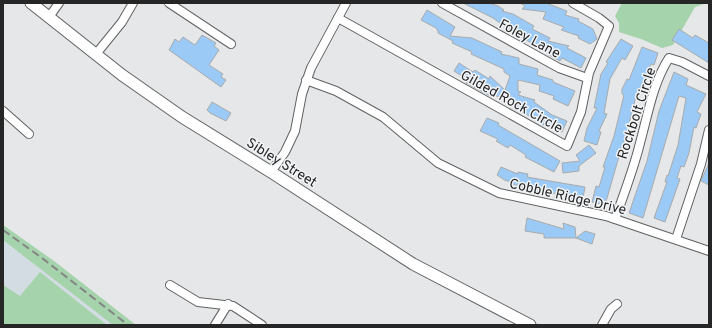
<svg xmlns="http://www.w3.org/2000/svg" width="712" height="328" viewBox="0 0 712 328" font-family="Overpass,sans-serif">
<rect width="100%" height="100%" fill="#e5e7e8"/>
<polygon fill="#d4dce3" points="3,240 25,255 113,325 3,325"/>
<g fill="#a5d3ab">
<polygon points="622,3 707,3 695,7 673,45 662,48 641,39 619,32 619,23 615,16"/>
<polygon points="3,225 54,261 136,325 113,325 3,240"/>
<polygon points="40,272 107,325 3,325 3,285 20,296"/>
</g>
<g fill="#9bcaf6" stroke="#a9abac">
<polygon points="463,3 489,3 498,6 504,10 502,11 513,14 534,26 532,29 550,38 548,41 569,46 567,48 586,58 581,68 562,58 560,61 547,54 548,52 515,34 493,18"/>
<polygon points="520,3 546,3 567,11 565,15 579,19 578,21 593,29 597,39 590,44 578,38 579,36 561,30 564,27 543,19 546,12 522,9 525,6"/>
<polygon points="427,10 455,27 450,36 472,38 502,52 501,54 519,58 519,64 538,69 537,75 553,80 553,82 575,91 568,106 553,99 554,96 539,91 540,85 518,80 518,91 521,92 518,95 535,100 534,102 552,115 567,121 562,132 544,125 516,108 519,103 493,95 492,97 466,83 468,80 454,71 459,63 473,72 475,70 489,79 490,76 505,90 510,76 504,72 504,69 471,54 472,52 452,43 453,41 438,33 438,31 436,28 421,20"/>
<polygon points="679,29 693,38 695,35 709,43 709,63 672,40"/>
<polygon points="202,35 216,43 214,46 219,50 209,65 223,74 221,77 226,80 221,87 169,50 175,39 179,42 183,37 195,45"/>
<polygon points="621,39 633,46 625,60 622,58 610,79 604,113 607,114 599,131 601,132 597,145 584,141 587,128 597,108 594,108 601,74 608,63 606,62"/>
<polygon points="642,47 658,53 654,65 651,64 635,100 626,136 620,153 605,205 592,202 596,186 599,187 605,167 603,167 614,136 624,95 622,94 622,89 627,79 629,80"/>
<polygon points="674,72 688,79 686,85 706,94 697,112 701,114 696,128 694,127 689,153 684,167 681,166 677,178 680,179 665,222 654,218 667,182 665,182 667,175 668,176 678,145 686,98 679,96 643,218 629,213 647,161 659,111"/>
<polygon points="212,102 231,113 226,121 210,113 207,110"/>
<polygon points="487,118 499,123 498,125 560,161 554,172 525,157 526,155 510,145 508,148 496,141 498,139 480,131"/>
<polygon points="589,145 596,153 579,166 579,171 563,173 562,163 580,161 576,155"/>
<polygon points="709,163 709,185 701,181"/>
<polygon points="501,167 518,174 518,172 528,174 527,177 585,187 582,203 570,201 571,197 515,185 506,180 506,181 497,175"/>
<polygon points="527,218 564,229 563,223 575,227 576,238 544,238 544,234 525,231"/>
<polygon points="585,231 595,234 592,244 576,238"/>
</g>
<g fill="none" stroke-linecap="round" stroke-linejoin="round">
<defs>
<g id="street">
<polyline points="169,3 231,44"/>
<polyline points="442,3 559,68 587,78"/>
<polyline points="49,17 59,3"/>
<polyline points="338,18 567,146 581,112 589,73 609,26 599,18 573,3"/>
<polyline points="96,54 122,22 133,3"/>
<polyline points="306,80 336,91 383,117 438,163 499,193 606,216 709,251"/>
<polyline points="3,111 29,134"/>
<polyline points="271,172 285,152 295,131 302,94 311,68 346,3"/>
<path d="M615,219c9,-25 19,-51 25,-76 8,-29 13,-60 29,-85l13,4 27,14"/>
<polyline points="676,239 701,164 709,130"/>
<polyline points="170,285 198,302 233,306 262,325"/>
<polyline points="215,325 228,304"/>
<polyline points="602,325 611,309 617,304"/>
</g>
<polyline id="secondary" points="31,3 122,75 182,117 271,172 413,264 530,325"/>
</defs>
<use href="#street" stroke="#606162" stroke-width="10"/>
<use href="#secondary" stroke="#606162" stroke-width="13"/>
<use href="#street" stroke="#fff" stroke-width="8"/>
<use href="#secondary" stroke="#fff" stroke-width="11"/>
<polyline stroke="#858687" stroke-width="2" stroke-dasharray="8 4" stroke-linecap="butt" points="3,230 42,258 128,325"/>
</g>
<g text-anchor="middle" stroke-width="3" stroke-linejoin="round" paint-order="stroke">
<g font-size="14" fill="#262627" stroke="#f2f4f6">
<text transform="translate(530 38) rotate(28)" y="5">Foley Lane</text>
<text transform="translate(512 101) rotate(29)" y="5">Gilded Rock Circle</text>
<text transform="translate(636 113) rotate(-72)" y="5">Rockbolt Circle</text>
<text transform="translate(282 162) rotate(32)" y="5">Sibley Street</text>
<text transform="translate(568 196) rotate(13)" y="5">Cobble Ridge Drive</text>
</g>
</g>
<rect width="712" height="328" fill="none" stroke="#262627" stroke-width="8"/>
</svg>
